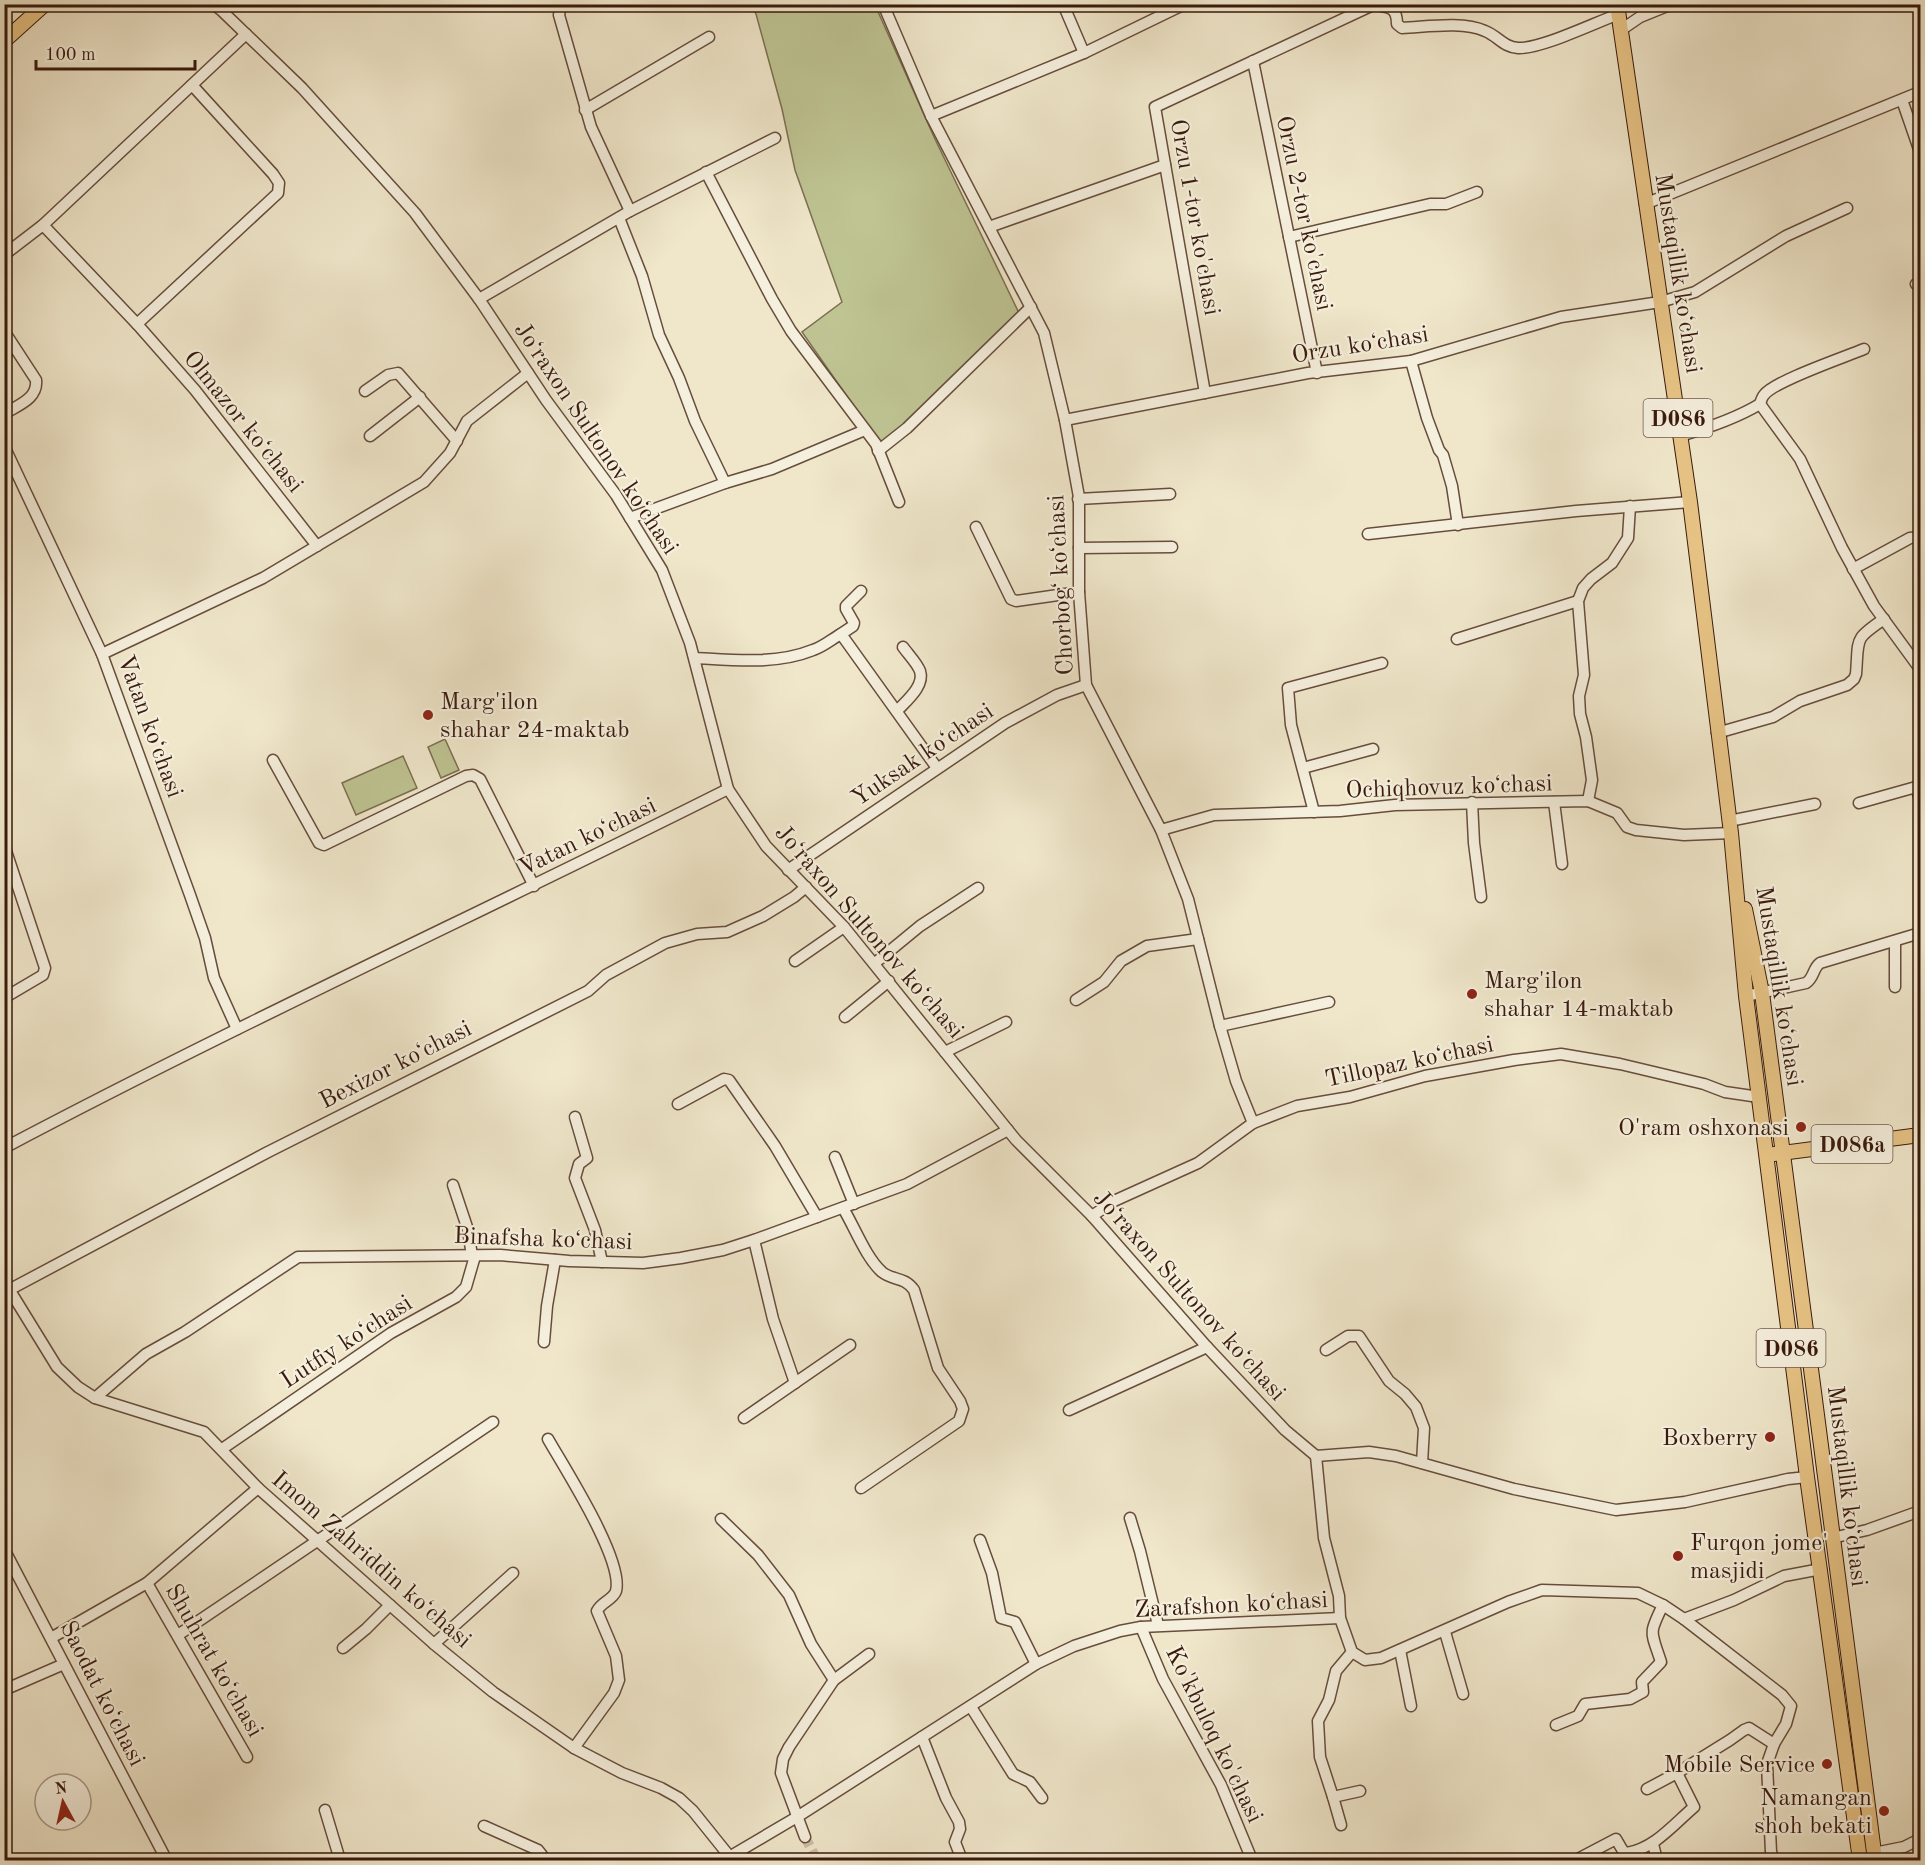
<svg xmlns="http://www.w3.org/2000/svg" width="1925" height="1865" viewBox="0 0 1925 1865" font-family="'Old Standard TT',serif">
<rect width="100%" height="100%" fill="#f0e7cb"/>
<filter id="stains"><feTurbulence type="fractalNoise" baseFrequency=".00333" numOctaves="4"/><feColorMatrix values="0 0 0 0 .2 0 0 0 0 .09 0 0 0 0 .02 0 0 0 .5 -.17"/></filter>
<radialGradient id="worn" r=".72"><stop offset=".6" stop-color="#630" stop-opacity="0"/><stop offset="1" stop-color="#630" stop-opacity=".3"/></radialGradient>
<g fill="#bfc493" stroke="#7c6f50" stroke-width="1.5">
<polygon points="751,5 875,5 934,137 1019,313 964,370 881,445 802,332 842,302 795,170 782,109 756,14"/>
<polygon points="445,739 459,770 441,778 428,747"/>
<polygon points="403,756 417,788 356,815 342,783"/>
</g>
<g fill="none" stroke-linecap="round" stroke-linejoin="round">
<polyline stroke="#cbbea5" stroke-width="10" stroke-dasharray="10 5" stroke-linecap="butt" points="805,1837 817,1860"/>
<defs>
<g id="minor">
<polyline points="213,4 221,10 302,88 415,213 479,299 546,400 616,495 662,570 690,643 728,789 766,846 844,927 1016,1140 1092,1216 1207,1347 1285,1430 1316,1456 1369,1452 1396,1456 1514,1489 1616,1510 1685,1502 1788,1479 1807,1477"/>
<polyline points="561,4 559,15 591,127 630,211"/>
<polyline points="883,4 931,116 1044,333 1065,420 1079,497 1079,592 1086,685 1161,830 1188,899 1220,1026 1236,1081 1253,1123"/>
<polyline points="1063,4 1084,53"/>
<path d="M1372,4c15,4 25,1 25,20l5,4c25,-1 60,-7 83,3 13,5 18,16 33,17 23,1 76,-25 101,-34"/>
<polyline points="1621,30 1640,17 1672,4"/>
<polyline points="1253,61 1317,373"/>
<polyline points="1902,100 1920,152"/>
<polyline points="585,110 709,37"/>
<polyline points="931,116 1084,53 1185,4"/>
<polyline points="706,172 772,299 791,331 876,444 899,502"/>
<polyline points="1645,204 1920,92"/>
<polyline points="619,218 642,276 659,335 679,378 695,421 725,483"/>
<polyline points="43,225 137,324 195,390 317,546"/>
<polyline points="989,227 1165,165"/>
<polyline points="1289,237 1430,204 1446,204 1477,192"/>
<polyline points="4,255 43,225 246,34"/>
<polyline points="1916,284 1920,282"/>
<polyline points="479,299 630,211 775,138"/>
<polyline points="137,324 278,193 279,183 273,174 192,85"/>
<path d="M4,331l32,49c2,19 -18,25 -32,34"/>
<polyline points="1411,361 1427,418 1439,450 1443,455 1452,486 1458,525"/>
<polyline points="365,391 388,375 398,373 457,441"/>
<polyline points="1205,393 1155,107 1373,5"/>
<polyline points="1760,404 1800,459 1842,548 1874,606 1920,669"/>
<path d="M1760,404c1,-3 2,-7 4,-9 10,-14 81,-38 100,-46"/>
<polyline points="1065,420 1308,373 1411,361 1561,317 1660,302 1695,292 1786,236 1847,208"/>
<polyline points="370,436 420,397"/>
<path d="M1680,436c28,-8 55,-17 80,-32"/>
<polyline points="4,446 102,654 190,895 205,938 214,978 237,1029"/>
<polyline points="878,451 907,428 1031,307"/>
<polyline points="1078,499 1170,494"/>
<polyline points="630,518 725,483 772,469 865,430"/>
<polyline points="976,527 1011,599 1016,601 1079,592"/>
<polyline points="1368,534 1576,511 1690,502"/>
<polyline points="1079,548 1172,547"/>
<polyline points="1853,569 1910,538 1920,537"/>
<polyline points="841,634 853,626 854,623 846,609 846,606 861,591"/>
<polyline points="1457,639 1578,601"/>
<polyline points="102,654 263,578 424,482 450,453 467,421 528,373"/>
<path d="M695,658c38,2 81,7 118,-8 10,-3 19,-11 28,-16l96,134"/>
<path d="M897,711c9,-10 28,-25 23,-40 -3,-8 -12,-17 -17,-24"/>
<path d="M1717,733l56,-16 27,-16 47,-16 7,-6 2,-5c3,-36 -3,-34 28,-55"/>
<polyline points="273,760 319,843 324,845 466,776 473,775 480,779 534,886"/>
<polyline points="1303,768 1373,749"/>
<polyline points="1588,801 1592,780 1586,737 1580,714 1579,696 1584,675 1578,601 1583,588 1591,579 1612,563 1628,538 1630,506"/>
<polyline points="1472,802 1474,843 1481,897"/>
<polyline points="1554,802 1562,864"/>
<polyline points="1859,803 1916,787 1920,800"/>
<polyline points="1314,812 1291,725 1288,688 1382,663"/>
<polyline points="1729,821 1815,804"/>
<polyline points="1161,830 1214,815 1340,811 1395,805 1588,801 1617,813 1627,827 1636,830 1684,835 1731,833"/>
<polyline points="4,845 45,968 43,975 4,998"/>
<polyline points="788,870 1005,723 1057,695 1086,685"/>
<polyline points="795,961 844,927"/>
<polyline points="875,963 920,926 978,888"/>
<polyline points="1895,987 1895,941"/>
<path d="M1746,996l60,-13c8,-5 7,-15 14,-20l100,-30"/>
<polyline points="1076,1000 1104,982 1121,961 1147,946 1198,939"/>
<polyline points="845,1017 889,981"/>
<polyline points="1220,1026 1329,1002"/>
<polyline points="945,1052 1006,1022"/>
<polyline points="678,1104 724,1079 729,1080 775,1146 817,1217"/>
<polyline points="575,1117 587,1158 579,1164 575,1178 595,1230 602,1262"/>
<path d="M4,1148c238,-126 483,-238 724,-359"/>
<polyline points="835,1157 854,1204"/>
<polyline points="453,1185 468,1230 472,1256"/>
<path d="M843,1208c11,18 23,50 39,64 11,9 22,4 32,18l24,78 22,33 3,8 -4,12 -98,67"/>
<polyline points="1092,1216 1114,1201 1198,1163 1253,1123 1297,1106 1350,1097 1425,1076 1514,1060 1561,1054 1620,1064 1704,1084 1725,1092 1759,1097"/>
<polyline points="754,1240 773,1319 795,1383"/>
<polyline points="4,1285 9,1289 57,1367 78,1387 95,1398 204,1432 258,1488 434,1644 493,1692 574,1748 622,1773 661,1788 679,1798 693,1811 730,1857"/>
<polyline points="5,1292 268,1152 588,991 606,975 665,943 697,934 727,932 763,916 794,897 806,887"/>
<polyline points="544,1342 547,1306 555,1260"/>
<polyline points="1326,1350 1348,1336 1359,1336 1389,1381 1405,1394 1416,1407 1424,1428 1422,1463"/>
<polyline points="95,1398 146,1354 185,1332 298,1257 500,1255 569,1261 643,1263 681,1258 723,1250 754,1240 907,1184 1008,1130"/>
<polyline points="1069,1410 1207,1347"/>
<polyline points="744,1418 850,1345"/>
<path d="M548,1439c17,30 76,121 68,152 -3,9 -15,11 -19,20l19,45 3,24 -5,13 -40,55"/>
<polyline points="222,1449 391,1333 456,1297 466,1287 475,1256"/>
<polyline points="1316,1456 1324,1538 1339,1596 1340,1618 1352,1652 1365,1660 1381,1658 1508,1602 1542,1590 1638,1593 1663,1605 1684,1619 1734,1600 1784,1576 1821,1569"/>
<polyline points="1130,1518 1140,1551 1158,1625"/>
<polyline points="721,1519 758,1555 789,1595 811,1644 834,1680"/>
<polyline points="1832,1538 1867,1530 1920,1511"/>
<polyline points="980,1540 992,1573 1001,1618 1015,1622 1036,1664"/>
<polyline points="4,1549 165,1857"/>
<polyline points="147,1583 247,1757"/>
<polyline points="1684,1619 1782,1695 1791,1706 1786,1724 1774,1744 1767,1764 1771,1852 1774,1860"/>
<polyline points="1141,1627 1163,1679 1221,1785 1252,1860"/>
<polyline points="1445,1632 1463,1694"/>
<polyline points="178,1635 493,1422"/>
<polyline points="51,1638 147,1583 258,1488"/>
<polyline points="434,1644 513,1573"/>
<polyline points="343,1648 366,1629 390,1605"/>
<polyline points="1400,1650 1411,1706"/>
<polyline points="1352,1652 1336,1671 1329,1700 1318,1721 1320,1757 1333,1797 1360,1791"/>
<polyline points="4,1690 64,1664"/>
<polyline points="971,1707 1013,1774 1030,1782 1042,1798"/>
<path d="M1556,1725l22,-9 7,-12 45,-5 13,-7 -1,-10 19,-20c-10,-31 -13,-27 2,-57"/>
<polyline points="922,1737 946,1798 959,1822 960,1829 955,1842 962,1860"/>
<polyline points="1647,1789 1677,1773"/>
<polyline points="1333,1797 1341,1825"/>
<polyline points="325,1810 340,1860"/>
<polyline points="484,1826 538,1850 542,1855 542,1860"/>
<polyline points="805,1837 781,1773 783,1759 789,1747 834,1680 869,1654"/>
<polyline points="1653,1844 1657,1860"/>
<polyline points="1874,1853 1904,1847 1920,1839"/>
<polyline points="724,1860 797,1817 1036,1664 1074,1646 1120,1631 1141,1627 1340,1618"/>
<path d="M1576,1860l40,-21 7,12 4,2c28,-5 46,-28 67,-46l-17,-34 53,-33 14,-10 5,-2 25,16"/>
</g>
<g id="major">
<polyline points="1617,4 1690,502 1731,833 1746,996 1807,1477 1860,1860"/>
<polyline points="4,41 45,4"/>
<polyline points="1745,909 1762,993 1875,1860"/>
<polyline points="1774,1154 1920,1135"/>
</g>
</defs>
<use href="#minor" stroke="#674d3c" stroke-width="13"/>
<use href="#major" stroke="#391a0c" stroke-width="16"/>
<use href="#minor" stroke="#f5efdd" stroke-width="10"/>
<use href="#major" stroke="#e8c486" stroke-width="14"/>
</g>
<g fill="#8f2418" stroke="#f5efdd" stroke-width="2">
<circle cx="428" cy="715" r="6"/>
<circle cx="1472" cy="994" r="6"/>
<circle cx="1801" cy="1127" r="6"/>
<circle cx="1770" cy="1437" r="6"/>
<circle cx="1678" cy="1556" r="6"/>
<circle cx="1827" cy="1764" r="6"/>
<circle cx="1884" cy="1811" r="6"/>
</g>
<g text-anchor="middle" stroke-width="4.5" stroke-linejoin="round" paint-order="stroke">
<g fill="#f5efdd" stroke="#715a4b" stroke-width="1.5">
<rect x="1643.5" y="399" width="69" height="38" rx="4.5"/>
<rect x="1811.5" y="1125" width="81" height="38" rx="4.5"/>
<rect x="1756.5" y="1329" width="69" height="38" rx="4.5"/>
</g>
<g font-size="22" font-weight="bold" fill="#391a0c">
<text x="1678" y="426">D086</text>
<text x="1852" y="1152">D086a</text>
<text x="1791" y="1356">D086</text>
</g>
<g font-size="24" fill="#391a0c" stroke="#f5efdd">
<text transform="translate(1305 213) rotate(78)" y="8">Orzu 2-tor ko'chasi</text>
<text transform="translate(1196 217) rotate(80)" y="8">Orzu 1-tor ko'chasi</text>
<text transform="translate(1679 273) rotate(81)" y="8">Mustaqillik koʻchasi</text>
<text transform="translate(1360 344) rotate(-9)" y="8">Orzu koʻchasi</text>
<text transform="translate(244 421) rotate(51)" y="8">Olmazor koʻchasi</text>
<text transform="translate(597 438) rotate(56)" y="8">Joʻraxon Sultonov koʻchasi</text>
<text transform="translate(1060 585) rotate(-93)" y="8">Chorbogʻ koʻchasi</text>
<text transform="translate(151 726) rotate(70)" y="8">Vatan koʻchasi</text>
<text transform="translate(922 754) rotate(-34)" y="8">Yuksak koʻchasi</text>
<text transform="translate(1449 786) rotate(-2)" y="8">Ochiqhovuz koʻchasi</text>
<text transform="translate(587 836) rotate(-26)" y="8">Vatan koʻchasi</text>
<text transform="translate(870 931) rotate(49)" y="8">Joʻraxon Sultonov koʻchasi</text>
<text transform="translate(1780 986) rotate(81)" y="8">Mustaqillik koʻchasi</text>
<text transform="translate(1409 1061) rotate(-12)" y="8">Tillopaz koʻchasi</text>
<text transform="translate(395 1064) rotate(-27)" y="8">Bexizor koʻchasi</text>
<text transform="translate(543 1238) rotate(2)" y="8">Binafsha koʻchasi</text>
<text transform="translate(1190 1295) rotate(48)" y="8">Joʻraxon Sultonov koʻchasi</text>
<text transform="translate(346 1341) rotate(-33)" y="8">Lutfiy koʻchasi</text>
<text transform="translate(1848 1486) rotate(83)" y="8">Mustaqillik koʻchasi</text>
<text transform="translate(372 1559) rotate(41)" y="8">Imom Zahriddin koʻchasi</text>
<text transform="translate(1231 1604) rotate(-3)" y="8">Zarafshon koʻchasi</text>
<text transform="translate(215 1660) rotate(60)" y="8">Shuhrat koʻchasi</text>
<text transform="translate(103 1693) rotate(63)" y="8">Saodat koʻchasi</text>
<text transform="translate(1215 1734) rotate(64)" y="8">Ko'kbuloq ko'chasi</text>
</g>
<g font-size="24" fill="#391a0c" stroke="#f5efdd" text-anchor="end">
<text x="440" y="709" text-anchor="start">Marg'ilon<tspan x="440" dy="28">shahar 24-maktab</tspan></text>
<text x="1484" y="988" text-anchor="start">Marg'ilon<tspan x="1484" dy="28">shahar 14-maktab</tspan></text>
<text x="1789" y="1135">O'ram oshxonasi</text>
<text x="1758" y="1445">Boxberry</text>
<text x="1690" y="1550" text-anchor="start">Furqon jome'<tspan x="1690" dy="28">masjidi</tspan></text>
<text x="1815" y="1772">Mobile Service</text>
<text x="1872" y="1805">Namangan<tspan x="1872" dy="28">shoh bekati</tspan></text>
</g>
</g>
<rect width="1925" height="1865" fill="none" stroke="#f0e7cb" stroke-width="24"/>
<rect x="6" y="6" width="1913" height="1853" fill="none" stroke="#391a0c" stroke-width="3"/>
<rect x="12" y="12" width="1901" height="1841" fill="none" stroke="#391a0c" stroke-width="1.5"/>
<g transform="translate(63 1802) rotate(352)"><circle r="28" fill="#f5efdd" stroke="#aa9a89" stroke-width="1.5"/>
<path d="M0-4.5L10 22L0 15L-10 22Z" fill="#8f2418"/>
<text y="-9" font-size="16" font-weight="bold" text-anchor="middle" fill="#391a0c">N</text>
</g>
<path d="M36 60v9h159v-9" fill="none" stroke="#391a0c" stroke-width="3"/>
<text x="45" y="60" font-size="18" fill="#391a0c" stroke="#f5efdd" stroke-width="4.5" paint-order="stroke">100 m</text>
<rect width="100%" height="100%" filter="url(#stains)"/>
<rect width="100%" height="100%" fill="url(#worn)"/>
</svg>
